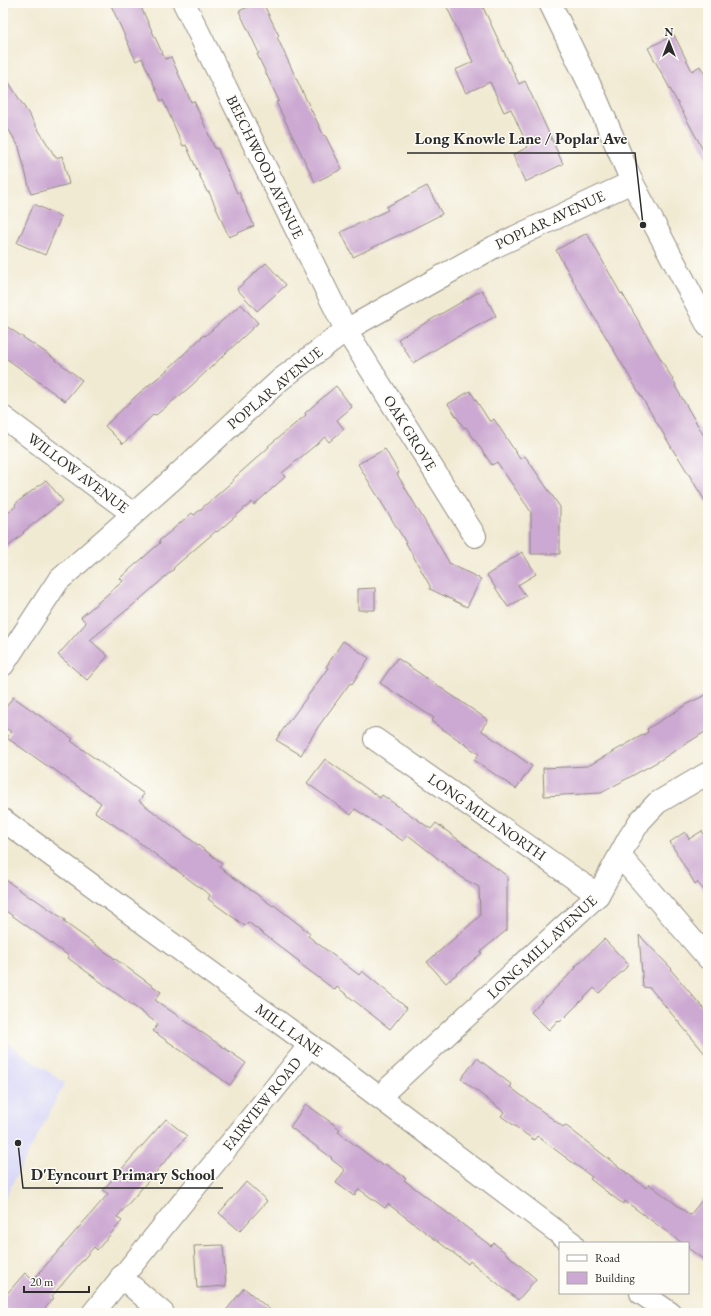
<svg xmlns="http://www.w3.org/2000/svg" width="711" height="1316" viewBox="0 0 711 1316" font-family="'EB Garamond',serif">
<rect width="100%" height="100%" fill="#fdfcf7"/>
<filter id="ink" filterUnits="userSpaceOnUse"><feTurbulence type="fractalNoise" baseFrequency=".025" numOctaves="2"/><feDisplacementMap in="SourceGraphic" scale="8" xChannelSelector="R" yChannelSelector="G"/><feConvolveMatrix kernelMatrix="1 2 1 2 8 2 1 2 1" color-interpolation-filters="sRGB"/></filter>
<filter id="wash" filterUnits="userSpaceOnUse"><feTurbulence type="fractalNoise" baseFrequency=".012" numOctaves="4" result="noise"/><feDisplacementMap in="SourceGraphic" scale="16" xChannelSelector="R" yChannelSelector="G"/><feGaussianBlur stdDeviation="0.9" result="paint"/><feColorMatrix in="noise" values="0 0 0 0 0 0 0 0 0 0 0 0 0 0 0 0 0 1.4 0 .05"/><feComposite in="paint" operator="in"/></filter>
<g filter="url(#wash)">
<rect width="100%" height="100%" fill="#f1ead3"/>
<polygon fill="#d8d7f8" points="3,1040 65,1083 3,1202"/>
<g id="blocks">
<g fill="#cca9d2">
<polygon points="110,3 139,3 165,59 171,57 191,102 194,101 215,149 217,148 237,193 239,192 254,226 229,237 209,192 207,192 186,145 183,146 163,100 161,101 142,58 136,61"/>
<polygon points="257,3 263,3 279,36 277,37 302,91 324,136 325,135 342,169 315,182 276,102 279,101 257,54 259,53 239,11"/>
<polygon points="445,3 481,3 519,84 525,81 563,164 525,182 513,155 528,147 511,109 504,112 490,82 466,93 455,70 473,62"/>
<polygon points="674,35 692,71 700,66 708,80 708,159 648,48"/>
<polygon points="3,73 56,158 62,156 69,184 31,194 19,147 3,120"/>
<polygon points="427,186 442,214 401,235 401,234 353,257 341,232 388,210 386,207"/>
<polygon points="34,204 61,217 45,255 17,243"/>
<polygon points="587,233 621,294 622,293 676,385 675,386 708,443 708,506 677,455 676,455 584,300 556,250"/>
<polygon points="266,263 286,285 257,311 237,289"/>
<polygon points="482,290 496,316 457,337 456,337 413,363 398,339"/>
<polygon points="241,304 258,323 191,386 156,415 154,414 123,444 105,426 137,395 165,372 204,335 205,336"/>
<polygon points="3,324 48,354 82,380 65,401 3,356"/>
<polygon points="336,386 352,407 337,420 344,429 329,442 325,437 282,473 285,477 254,505 252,502 217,532 216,531 173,568 174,569 138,601 90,640 108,656 87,680 58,655 86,623 81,617 123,581 120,578 160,543 159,541 192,513 194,515 233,481 232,480 269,447 268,446 306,415 305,413"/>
<polygon points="470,391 490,422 494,419 520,459 525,456 560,507 560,554 531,554 531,512 497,462 492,465 466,427 464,428 448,404"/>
<polygon points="385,449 399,473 397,474 450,564 481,579 467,607 430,589 430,586 402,536 358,464"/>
<polygon points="46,480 63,501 23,532 24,533 3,551 3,517 16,506 15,504"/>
<polygon points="522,552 536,574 518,585 526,596 508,607 487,575"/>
<polygon points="375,588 375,610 358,610 358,589"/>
<polygon points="343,641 369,658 352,684 350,683 318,727 301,755 276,740 290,719 291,719 328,668 326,667"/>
<polygon points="397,658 488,720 481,730 532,766 516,789 474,760 479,754 431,721 434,718 380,683"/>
<polygon points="708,694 708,730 657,762 601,793 544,796 543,768 588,766 648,732 647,729 691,702"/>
<polygon points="13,697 73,739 71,741 144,794 139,801 222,863 219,867 273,906 274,905 310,933 308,936 359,975 362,971 407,1008 390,1029 337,987 335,990 299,963 300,962 248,922 245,926 208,899 210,895 133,838 95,812 101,803 52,768 52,769 7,738 11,732 3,726 3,712"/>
<polygon points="325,759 380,798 382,795 431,829 436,823 507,876 507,930 480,952 482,953 446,983 427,962 480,916 479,887 464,879 408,835 403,841 355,809 351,815 307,783"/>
<polygon points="702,831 708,842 708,895 697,882 695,884 670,842 685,832 689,839"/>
<polygon points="3,878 31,898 32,897 65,920 64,922 161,992 155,1000 246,1063 230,1085 153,1031 158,1024 68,958 69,956 3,909"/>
<polygon points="639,935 672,969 671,970 708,1014 708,1057 650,988 643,987"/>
<polygon points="604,939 629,965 599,993 594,988 560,1022 558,1020 549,1030 531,1012 576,968 575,967"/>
<polygon points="477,1058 512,1085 510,1087 563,1127 565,1125 646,1188 649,1184 690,1215 708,1193 708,1263 688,1248 688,1243 682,1243 625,1201 623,1204 590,1179 592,1177 537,1136 534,1140 501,1116 504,1112 461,1079"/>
<polygon points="306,1104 340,1129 338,1132 383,1166 385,1164 406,1178 404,1180 491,1246 494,1243 536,1279 518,1300 470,1261 468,1264 388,1204 385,1208 359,1189 354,1196 336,1183 345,1170 331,1159 332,1158 290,1127"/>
<polygon points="166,1119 187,1136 117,1217 122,1221 97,1250 94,1247 52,1296 54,1298 41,1313 11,1313 3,1306 3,1298 25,1273 33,1280 108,1194 103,1190"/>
<polygon points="246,1182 267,1201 240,1231 219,1213"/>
<polygon points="223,1245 226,1286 197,1288 194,1246"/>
<polygon points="244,1288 274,1313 224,1313"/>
</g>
</g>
</g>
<g filter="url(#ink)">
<use href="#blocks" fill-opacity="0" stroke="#8e8a7f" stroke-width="1"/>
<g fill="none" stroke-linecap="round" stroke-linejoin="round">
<defs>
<g id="minor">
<polyline points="184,3 346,330 475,536"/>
<polyline points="3,417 133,514"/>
<polyline points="3,665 58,581 173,479 280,380 346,330 494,247 632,182"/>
<polyline points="375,739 598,895"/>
<polyline points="3,820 310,1045 572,1243"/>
<polyline points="620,856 708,958"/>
<polyline points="379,1097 598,895 629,838 640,821 657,803 708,773"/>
<polyline points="121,1277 163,1313"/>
<polyline points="641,1293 670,1313"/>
<polyline points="93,1313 310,1045"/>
</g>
<polyline id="secondary" points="550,3 596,98 632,182 708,326"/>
</defs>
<use href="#minor" stroke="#8e8a7f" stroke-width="24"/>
<use href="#secondary" stroke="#8e8a7f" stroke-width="24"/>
<use href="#minor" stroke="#fff" stroke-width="22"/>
<use href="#secondary" stroke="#fff" stroke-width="22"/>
</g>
</g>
<g text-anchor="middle" stroke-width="3" stroke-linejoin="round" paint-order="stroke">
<g font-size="15" fill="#2b2b2b" stroke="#fdfcf7">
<text transform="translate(265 167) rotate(64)" y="5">BEECHWOOD AVENUE</text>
<text transform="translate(550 220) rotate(-25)" y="5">POPLAR AVENUE</text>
<text transform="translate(275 388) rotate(-40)" y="5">POPLAR AVENUE</text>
<text transform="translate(410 433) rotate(58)" y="5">OAK GROVE</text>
<text transform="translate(78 473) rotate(37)" y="5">WILLOW AVENUE</text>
<text transform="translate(487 817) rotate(35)" y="5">LONG MILL NORTH</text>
<text transform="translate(542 947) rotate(-43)" y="5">LONG MILL AVENUE</text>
<text transform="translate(289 1030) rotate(36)" y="5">MILL LANE</text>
<text transform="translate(262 1104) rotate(-51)" y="5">FAIRVIEW ROAD</text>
</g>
</g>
<path fill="none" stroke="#2b2b2b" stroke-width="1.5" d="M643 225L635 153H407M18 1143L23 1188H223"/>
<g fill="#2b2b2b" stroke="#fdfcf7" stroke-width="1.5">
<circle cx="643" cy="225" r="4"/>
<circle cx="18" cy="1143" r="4"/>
</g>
<g font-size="16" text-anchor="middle" font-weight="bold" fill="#2b2b2b" stroke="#fdfcf7" stroke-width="3" stroke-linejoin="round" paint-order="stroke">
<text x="521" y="144">Long Knowle Lane / Poplar Ave</text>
<text x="123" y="1180">D'Eyncourt Primary School</text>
</g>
<rect width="711" height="1316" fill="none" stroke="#fdfcf7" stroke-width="16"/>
<rect x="559" y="1242" width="130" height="52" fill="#fdfcf7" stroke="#a9a8a5"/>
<rect x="567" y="1255" width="20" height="6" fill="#ffffff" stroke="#a9a8a5"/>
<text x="595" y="1262" font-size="12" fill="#2b2b2b">Road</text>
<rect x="567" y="1272" width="20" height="12" fill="#cca9d2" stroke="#a9a8a5"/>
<text x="595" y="1282" font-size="12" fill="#2b2b2b">Building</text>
<g transform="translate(669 42)" stroke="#fdfcf7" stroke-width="3" paint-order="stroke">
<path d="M0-3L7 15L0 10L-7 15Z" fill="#2b2b2b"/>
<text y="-6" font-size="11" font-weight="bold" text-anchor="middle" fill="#2b2b2b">N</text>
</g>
<path d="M24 1286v6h65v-6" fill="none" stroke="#2b2b2b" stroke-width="2"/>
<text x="30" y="1286" font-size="12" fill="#2b2b2b" stroke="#fdfcf7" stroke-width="3" paint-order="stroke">20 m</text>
</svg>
